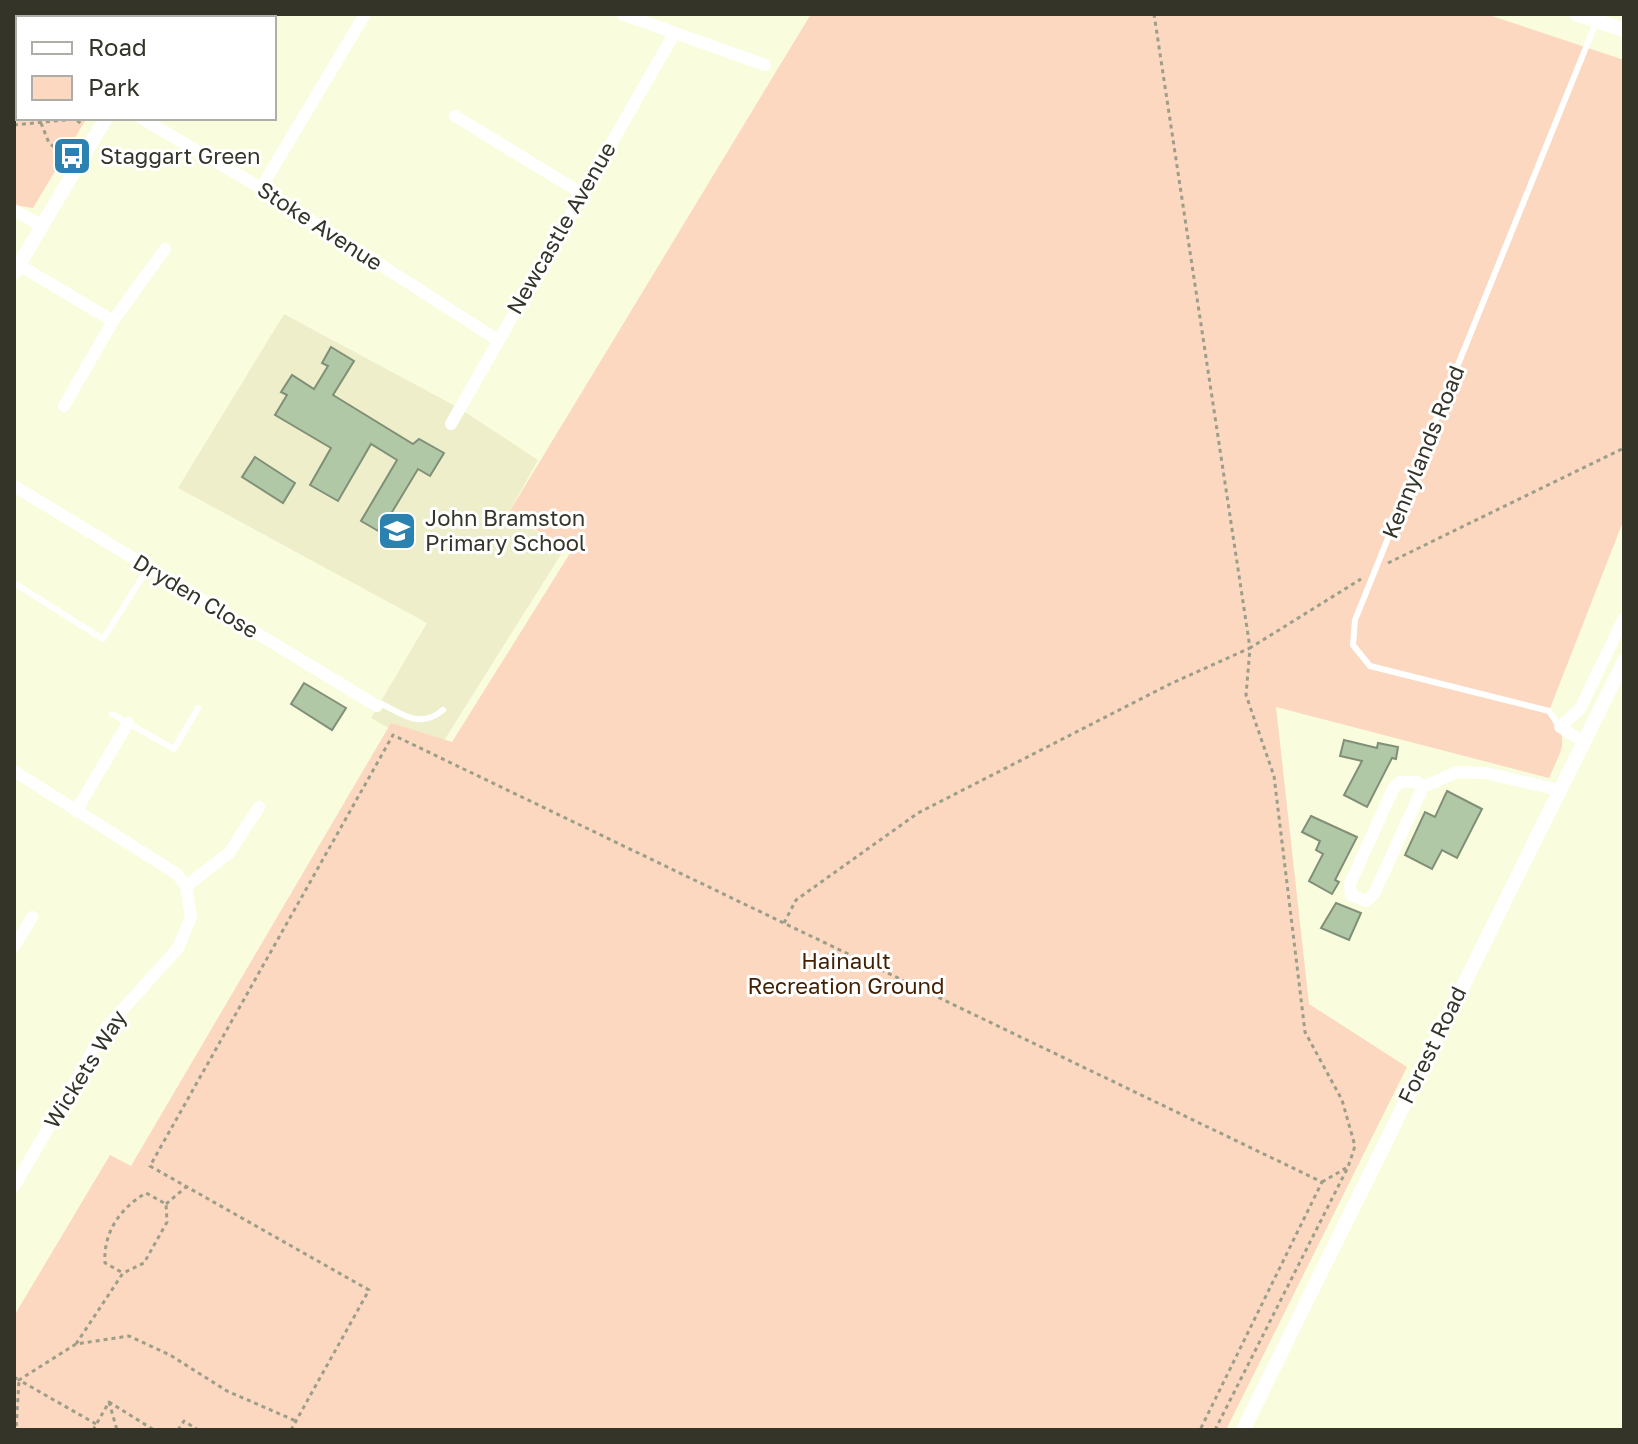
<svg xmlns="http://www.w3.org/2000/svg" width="1638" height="1444" viewBox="0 0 1638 1444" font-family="'Golos Text',sans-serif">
<rect width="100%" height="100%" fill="#fafcde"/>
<polygon fill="#eeefca" points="284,314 459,408 538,460 508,514 565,548 435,755 371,718 427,623 178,488"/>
<g fill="#fbd8bf">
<path d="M811,14h675l138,46v459l-75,192c21,31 14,35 0,67l-273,-71 33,297 98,63 -181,363h-1212v-114l96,-161 21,11 260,-443 61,19 120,-192 -64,-36z"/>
<polygon points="14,72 18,74 18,118 85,121 33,208 14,205"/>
</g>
<g fill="#b1c8a6" stroke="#808f78" stroke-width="2">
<polygon points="331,347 354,361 333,395 413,444 419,439 444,453 430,476 418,469 380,532 361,521 397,460 371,444 338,501 310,485 331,448 275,415 287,395 281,392 292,375 314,389 328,366 322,363"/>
<polygon points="255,457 295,483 283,503 242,477"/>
<polygon points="304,683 346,708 332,730 291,704"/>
<polygon points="1344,740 1377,748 1378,743 1398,747 1396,759 1392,758 1367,807 1344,795 1362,761 1340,756"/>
<polygon points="1447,791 1482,809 1457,858 1442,850 1432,869 1405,855 1425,812 1435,817"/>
<polygon points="1311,816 1357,837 1335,880 1339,882 1332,894 1309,881 1323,854 1316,850 1320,841 1302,832"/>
<polygon points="1336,903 1361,913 1349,940 1321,928"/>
</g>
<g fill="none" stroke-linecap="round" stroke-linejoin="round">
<g stroke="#9d9e89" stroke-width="3" stroke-dasharray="4 4" stroke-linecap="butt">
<polyline points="14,118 21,122"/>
<polyline points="41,123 49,143 66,156"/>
<polyline points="14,125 75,119 83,125"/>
<polyline points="1388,563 1624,448"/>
<polyline points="784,923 796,900 918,813 1170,684 1250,648 1154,14"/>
<polyline points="1322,1182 1346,1168"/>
<polyline points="166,1204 186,1187"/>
<path d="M76,1344l47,-71 21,-10 23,-41 -1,-18 -20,-11c-26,15 -43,40 -41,70l18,10"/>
<polyline points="14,1377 19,1380 16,1430"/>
<polyline points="109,1402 117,1430"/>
<polyline points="96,1424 19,1380 76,1344 129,1336 170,1355 227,1391 296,1421"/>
<polyline points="93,1430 109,1402 154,1430"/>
<polyline points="178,1430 184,1421 198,1430"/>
<polyline points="291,1430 369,1290 150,1166 393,735 1322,1182 1200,1430"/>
<polyline points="1215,1430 1348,1167 1355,1146 1342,1100 1305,1032 1274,776 1246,695 1250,648 1361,579"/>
</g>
<g stroke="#fff" stroke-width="6">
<polyline points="267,18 270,14"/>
<polyline points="14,583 103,639 149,567"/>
<path d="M377,706l3,-3c24,12 40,26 63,7"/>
<polyline points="112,714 174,749 198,708"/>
<polyline points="1559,726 1549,711 1370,666 1353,645 1355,620 1597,20"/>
</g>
<g stroke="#fff" stroke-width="12">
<polyline points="622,14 765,65"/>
<polyline points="14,60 18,63"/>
<polyline points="455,116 581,193"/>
<polyline points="141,118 261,188 496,339"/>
<polyline points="261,188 365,14"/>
<polyline points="14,210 42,226"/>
<polyline points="19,265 113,321"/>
<polyline points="64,406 113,321 165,249"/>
<polyline points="451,424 674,34"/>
<polyline points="14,486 377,706"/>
<polyline points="1584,742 1560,727 1580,709 1624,618"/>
<polyline points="14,771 177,874 186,886 191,917 178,948 106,1028 14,1187"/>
<polyline points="1423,787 1417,782 1400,782 1393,789 1350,884 1351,895 1366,901 1374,894 1423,787 1457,772 1486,773 1559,790"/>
<polyline points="76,811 128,723"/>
<polyline points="186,886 229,853 259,807"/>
<polyline points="14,947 32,917"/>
</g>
<g stroke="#fff" stroke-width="14">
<polyline points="1576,14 1624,30"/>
<polyline points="168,18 170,14"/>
<polyline points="14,273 106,118"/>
<polyline points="1243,1430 1624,661"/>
</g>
</g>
<defs>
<symbol id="bus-square" viewBox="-11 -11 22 22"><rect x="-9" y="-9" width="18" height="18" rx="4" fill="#2b81b0" stroke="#fff"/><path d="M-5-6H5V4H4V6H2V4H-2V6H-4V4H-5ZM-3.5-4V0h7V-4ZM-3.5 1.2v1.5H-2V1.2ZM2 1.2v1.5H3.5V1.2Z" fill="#fff"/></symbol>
<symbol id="school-square" viewBox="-11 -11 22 22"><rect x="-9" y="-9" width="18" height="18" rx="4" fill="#2b81b0" stroke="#fff"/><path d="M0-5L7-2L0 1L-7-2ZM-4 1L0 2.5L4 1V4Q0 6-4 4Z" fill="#fff"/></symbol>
</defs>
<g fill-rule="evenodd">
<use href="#bus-square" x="50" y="134" width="44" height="44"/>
<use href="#school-square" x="375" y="509" width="44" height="44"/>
</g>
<g text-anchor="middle" stroke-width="6" stroke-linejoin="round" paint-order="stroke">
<g font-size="22" fill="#343429" stroke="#fff" text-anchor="start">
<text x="100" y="164">Staggart Green</text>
<text x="425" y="526">John Bramston<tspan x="425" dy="25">Primary School</tspan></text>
</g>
<g font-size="22" fill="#343429" stroke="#fff">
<text transform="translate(320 226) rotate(33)" y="8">Stoke Avenue</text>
<text transform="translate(561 228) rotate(-60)" y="8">Newcastle Avenue</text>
<text transform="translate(1423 452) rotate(-68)" y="8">Kennylands Road</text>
<text transform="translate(196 596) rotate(31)" y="8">Dryden Close</text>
<text transform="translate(1432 1045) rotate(-64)" y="8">Forest Road</text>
<text transform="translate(85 1069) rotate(-58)" y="8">Wickets Way</text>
</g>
<g font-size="22" fill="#432102" stroke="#fff">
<text x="846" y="969">Hainault<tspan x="846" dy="25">Recreation Ground</tspan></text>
</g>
</g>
<rect width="1638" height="1444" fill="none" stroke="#343429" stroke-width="32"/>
<rect x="16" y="16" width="260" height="104" fill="#ffffff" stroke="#aeaea9" stroke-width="2"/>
<rect x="32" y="42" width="40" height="12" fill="#ffffff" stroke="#aeaea9" stroke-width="2"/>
<text x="88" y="56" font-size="24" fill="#343429">Road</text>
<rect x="32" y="76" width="40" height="24" fill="#fbd8bf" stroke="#aeaea9" stroke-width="2"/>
<text x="88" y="96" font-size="24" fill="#343429">Park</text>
</svg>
